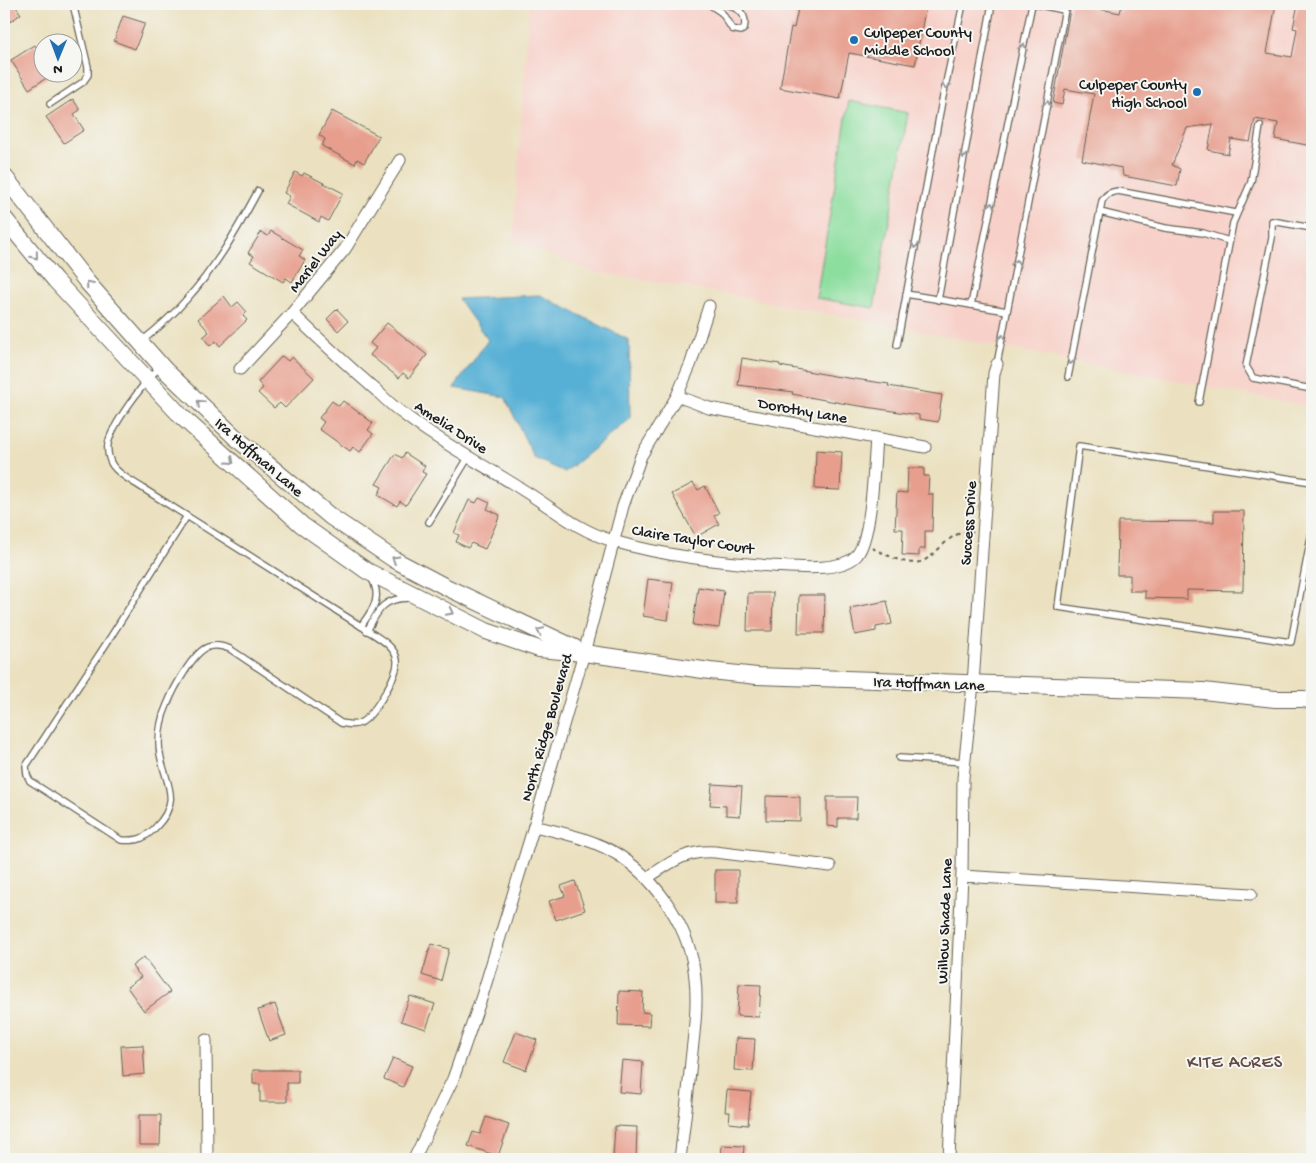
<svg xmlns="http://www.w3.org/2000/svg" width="1316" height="1163" viewBox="0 0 1316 1163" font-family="'Gochi Hand',sans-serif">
<rect width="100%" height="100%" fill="#f6f6f2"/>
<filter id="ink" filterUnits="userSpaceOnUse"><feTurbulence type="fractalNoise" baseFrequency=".02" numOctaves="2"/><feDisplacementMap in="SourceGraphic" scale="10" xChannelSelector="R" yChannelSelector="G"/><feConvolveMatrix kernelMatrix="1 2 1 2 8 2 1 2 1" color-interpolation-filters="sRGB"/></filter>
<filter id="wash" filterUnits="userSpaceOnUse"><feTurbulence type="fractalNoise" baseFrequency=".0096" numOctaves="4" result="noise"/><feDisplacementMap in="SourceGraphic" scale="20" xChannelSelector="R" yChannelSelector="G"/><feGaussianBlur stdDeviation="1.12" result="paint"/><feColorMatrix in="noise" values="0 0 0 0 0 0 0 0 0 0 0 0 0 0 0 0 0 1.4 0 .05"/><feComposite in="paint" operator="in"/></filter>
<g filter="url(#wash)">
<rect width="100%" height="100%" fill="#ebe1c0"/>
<polygon fill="#f7d1c9" points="529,4 1312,4 1312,407 726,294 594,272 513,241"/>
<polygon fill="#8cde9f" stroke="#547d5e" points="849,101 908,113 874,308 816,298"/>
<polygon fill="#57b0d5" stroke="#3a6678" points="540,295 629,340 630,419 565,472 534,458 505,397 454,388 488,340 458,299"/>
<g id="blocks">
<g fill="#e79e8d">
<polygon points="4,4 14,4 21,14 4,26"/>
<polygon points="799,4 926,5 915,65 849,53 840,99 780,88 791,27 794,28"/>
<polygon points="1071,4 1081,4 1080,5 1120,13 1122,4 1276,4 1267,53 1292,57 1297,29 1293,28 1298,4 1312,4 1312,146 1275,139 1278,123 1255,119 1250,142 1231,139 1228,154 1208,150 1213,124 1187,128 1172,165 1180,169 1177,186 1123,176 1122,168 1082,160 1094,94 1065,89 1062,105 1053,103"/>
<polygon points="123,16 145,23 135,49 114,41"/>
<polygon points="35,45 42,56 42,72 56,72 29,89 11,60"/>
<polygon points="73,99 80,110 74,114 84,130 64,143 46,117"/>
<polygon points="332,111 379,136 364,163 357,159 355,164 322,146 325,139 319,135"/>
<polygon points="295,172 302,176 304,173 343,193 328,221 321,217 319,222 286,204 290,196 284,193"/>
<polygon points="271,231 303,250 299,256 305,260 292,282 286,278 283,282 250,262 254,256 248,253 261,232 268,236"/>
<polygon points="224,296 232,307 238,302 247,312 243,316 247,320 220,346 216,341 210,346 203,337 209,332 198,319"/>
<polygon points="337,309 348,321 338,331 327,319"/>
<polygon points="387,323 427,355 409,378 403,373 399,378 370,355 376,348 370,343"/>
<polygon points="282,356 288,361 292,357 314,378 285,408 280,403 274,408 258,393 263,388 258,382"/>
<polygon points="742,358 780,364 780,366 834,376 889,384 888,386 942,395 938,422 919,419 919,415 847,404 792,394 793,392 738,385"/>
<polygon points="332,401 339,406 343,401 373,423 368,430 373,434 360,452 353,447 350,451 319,429 324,422 319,418"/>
<polygon points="816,450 842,452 840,490 815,489"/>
<polygon points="405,453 425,466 422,472 426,474 406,505 400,501 397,506 378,495 382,487 376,484 395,454 402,458"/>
<polygon points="908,468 924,468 924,476 929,476 928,494 933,494 932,531 925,531 925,549 919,549 919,556 902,555 903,529 895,529 897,492 907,493"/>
<polygon points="693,483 698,490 705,486 719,513 714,516 719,524 696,537 672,494"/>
<polygon points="479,498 490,503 487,509 500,515 485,549 471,543 468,548 456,542 459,535 454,533 469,500 476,503"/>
<polygon points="1214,511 1244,511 1243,591 1187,590 1187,599 1145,598 1145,591 1130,591 1130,575 1117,575 1118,521 1214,522"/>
<polygon points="648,579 673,582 668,620 643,616"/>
<polygon points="698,587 724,591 719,628 693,625"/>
<polygon points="748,593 773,593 772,631 747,631"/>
<polygon points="799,595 825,595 824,633 798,633"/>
<polygon points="887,601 892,624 876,627 876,631 855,635 850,608"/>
<polygon points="712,784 742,786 740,816 726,815 726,806 710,805"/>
<polygon points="766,796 800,797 800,821 766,820"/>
<polygon points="827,797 857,797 856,818 838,818 838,827 827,826"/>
<rect x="715" y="870" width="23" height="33"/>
<polygon points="575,881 585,910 556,920 549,901 565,896 561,886"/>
<polygon points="431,944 449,949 441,981 422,975"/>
<polygon points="144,957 170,992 144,1011 127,987 141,977 132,966"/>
<polygon points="739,984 761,985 759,1017 737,1016"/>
<polygon points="619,991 643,992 642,1012 650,1013 649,1026 618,1025"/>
<polygon points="410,996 435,1004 426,1029 401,1021"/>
<polygon points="275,1004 286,1035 269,1041 258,1010"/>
<polygon points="516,1032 537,1040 526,1070 504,1062"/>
<polygon points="736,1038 755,1039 753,1071 734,1070"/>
<polygon points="143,1045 145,1074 123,1076 121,1046"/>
<polygon points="393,1058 412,1066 403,1087 384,1079"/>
<polygon points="622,1060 643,1062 641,1094 619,1092"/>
<polygon points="253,1070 298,1070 298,1083 287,1083 287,1102 260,1102 260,1084 253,1084"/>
<polygon points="727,1090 751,1092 748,1125 729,1123 730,1112 725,1112"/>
<polygon points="139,1115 161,1115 160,1145 139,1145"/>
<polygon points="486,1117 509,1125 498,1156 468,1146 473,1132 480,1134"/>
<polygon points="615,1126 637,1127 636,1159 613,1158"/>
<polygon points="722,1145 744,1146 743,1159 721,1159"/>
</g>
</g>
</g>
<g filter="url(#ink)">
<use href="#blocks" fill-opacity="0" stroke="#646155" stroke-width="1"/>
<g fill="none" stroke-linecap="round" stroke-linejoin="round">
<defs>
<g id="lane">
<path d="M709,4l13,9 10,16 9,2 3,-2c4,-15 -5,-20 -18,-25"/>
<polyline points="1035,4 1064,10"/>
<polyline points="50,104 83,82 88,75 88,67 73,4"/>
<polyline points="1100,212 1165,228 1203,233 1229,241"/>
<polyline points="1312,228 1272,221 1272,238 1246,366 1253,378 1312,389"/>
<polyline points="906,294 1007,311"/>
<polyline points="938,300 992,4"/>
<polyline points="971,305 1032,4"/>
<path d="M142,341c15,-12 30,-25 43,-40 30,-32 52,-71 73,-110"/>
<polyline points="897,345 942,101 963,4"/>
<polyline points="997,364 1066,4"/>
<path d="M160,367c-15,14 -48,57 -52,77 -1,7 1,17 5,22 7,10 21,16 31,23l220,139c11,8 31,17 33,32 2,14 -24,57 -37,63 -6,3 -13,1 -19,0l-111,-74c-7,-3 -14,-5 -22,-2 -15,5 -35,43 -41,58 -5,11 -8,26 -8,38 0,35 28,53 -4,85 -12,12 -18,13 -34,12l-91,-59 -3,-6 -1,-9 84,-128 77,-122"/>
<path d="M1068,377l34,-176c4,-7 8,-9 16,-10l118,22"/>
<polyline points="1199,402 1233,223 1251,182 1260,126"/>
<polyline points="1312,482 1079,446 1058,607 1291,642 1312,532"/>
<polyline points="429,522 468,458"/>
<path d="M361,626c12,-17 22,-28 10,-49"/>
<path d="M367,631c11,-21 16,-33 42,-33"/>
<polyline points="899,758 965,762"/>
</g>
<g id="street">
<path d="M292,313c28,27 56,53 85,78 9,9 19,18 29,25 37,28 78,49 117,74 31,19 54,40 90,51 51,15 106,21 159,25 21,1 69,7 85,-11 15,-18 17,-92 19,-117"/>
<polyline points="240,369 292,313 345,249 400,160"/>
<polyline points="677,396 709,408 925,447"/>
<path d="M534,826c29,7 60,13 86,30 39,26 71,74 75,122 3,28 -1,55 -4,83 -3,33 -7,66 -11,98"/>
<polyline points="962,876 1251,894"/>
<path d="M647,878c23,-15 38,-28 68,-26l115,14"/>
<polyline points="206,1040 207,1159"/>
<polyline points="414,1159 453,1079 482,996 534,826 584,653 623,506 641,456 677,396 691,363 709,306"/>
<polyline points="949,1159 962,876 963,778 973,684 994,373 997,364"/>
<polyline points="1311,1159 1312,1158"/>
</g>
<g id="secondary">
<polyline points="4,176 87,282 165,370 235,437 331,517 395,560 446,587 575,648"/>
<polyline points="4,218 55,280 181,416 302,525 367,571 486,631 539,649 584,653 710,671 757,676 1203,691 1275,699 1304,699 1312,701"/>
</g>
</defs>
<use href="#lane" stroke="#646155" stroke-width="8"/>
<use href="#street" stroke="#646155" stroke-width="13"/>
<use href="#secondary" stroke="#646155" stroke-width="18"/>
<path stroke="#646155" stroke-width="2" stroke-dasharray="4 4" stroke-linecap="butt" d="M872,548c14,6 33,18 48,14 19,-6 28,-33 53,-30"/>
<use href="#lane" stroke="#fff" stroke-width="5.5"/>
<use href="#street" stroke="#fff" stroke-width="11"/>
<use href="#secondary" stroke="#fff" stroke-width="16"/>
</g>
<defs><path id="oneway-chevron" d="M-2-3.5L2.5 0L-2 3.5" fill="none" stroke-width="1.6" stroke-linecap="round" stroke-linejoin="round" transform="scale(1.25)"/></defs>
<g stroke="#999">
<use href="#oneway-chevron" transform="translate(1023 47) rotate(-79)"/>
<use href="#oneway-chevron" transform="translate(946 86) rotate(102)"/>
<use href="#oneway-chevron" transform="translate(1047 104) rotate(-79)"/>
<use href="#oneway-chevron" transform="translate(964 155) rotate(100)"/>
<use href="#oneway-chevron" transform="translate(991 206) rotate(-79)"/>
<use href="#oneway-chevron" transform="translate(915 245) rotate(100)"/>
<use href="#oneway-chevron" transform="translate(35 256) rotate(51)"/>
<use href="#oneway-chevron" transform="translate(1016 263) rotate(-79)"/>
<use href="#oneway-chevron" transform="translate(89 284) rotate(-131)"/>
<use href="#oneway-chevron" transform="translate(1002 338) rotate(-79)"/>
<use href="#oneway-chevron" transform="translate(1071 361) rotate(101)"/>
<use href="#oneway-chevron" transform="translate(200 403) rotate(-137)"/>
<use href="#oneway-chevron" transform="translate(231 461) rotate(42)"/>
<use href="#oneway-chevron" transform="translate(395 559) rotate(-149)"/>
<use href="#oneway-chevron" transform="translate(450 612) rotate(27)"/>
<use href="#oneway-chevron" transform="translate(540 631) rotate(-154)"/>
</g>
</g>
<g fill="#1f6fb2" stroke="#f6f6f2" stroke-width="2">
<circle cx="854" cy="40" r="5"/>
<circle cx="1197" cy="92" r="5"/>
</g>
<g text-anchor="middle" stroke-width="4" stroke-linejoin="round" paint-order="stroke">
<g font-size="16" fill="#1c1c1c" stroke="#f6f6f2" text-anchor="start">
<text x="864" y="37">Culpeper County<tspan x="864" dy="18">Middle School</tspan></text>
<text x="1187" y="89" text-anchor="end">Culpeper County<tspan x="1187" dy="18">High School</tspan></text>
</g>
<g font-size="16" fill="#1c1c1c" stroke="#f6f6f2">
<text transform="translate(314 260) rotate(-52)" y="6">Mariel Way</text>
<text transform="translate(803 409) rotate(10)" y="6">Dorothy Lane</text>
<text transform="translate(452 426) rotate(33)" y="6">Amelia Drive</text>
<text transform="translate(260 456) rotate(41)" y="6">Ira Hoffman Lane</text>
<text transform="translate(967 523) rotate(-86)" y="6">Success Drive</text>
<text transform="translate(693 538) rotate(9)" y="6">Claire Taylor Court</text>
<text transform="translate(929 682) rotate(2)" y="6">Ira Hoffman Lane</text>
<text transform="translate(545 727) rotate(-74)" y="6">North Ridge Boulevard</text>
<text transform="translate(943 921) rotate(-88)" y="6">Willow Shade Lane</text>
</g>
<g font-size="18" letter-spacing="1" fill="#634a44" stroke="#f6f6f2">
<text x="1235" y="1067">KITE ACRES</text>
</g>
</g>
<rect width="1316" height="1163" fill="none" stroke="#f6f6f2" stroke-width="20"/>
<g transform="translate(58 58) rotate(181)"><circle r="24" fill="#f6f6f2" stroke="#9f9f9c"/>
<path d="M0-4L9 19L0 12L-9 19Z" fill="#1f6fb2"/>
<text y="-8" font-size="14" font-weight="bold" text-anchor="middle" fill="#1c1c1c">N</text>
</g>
</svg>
